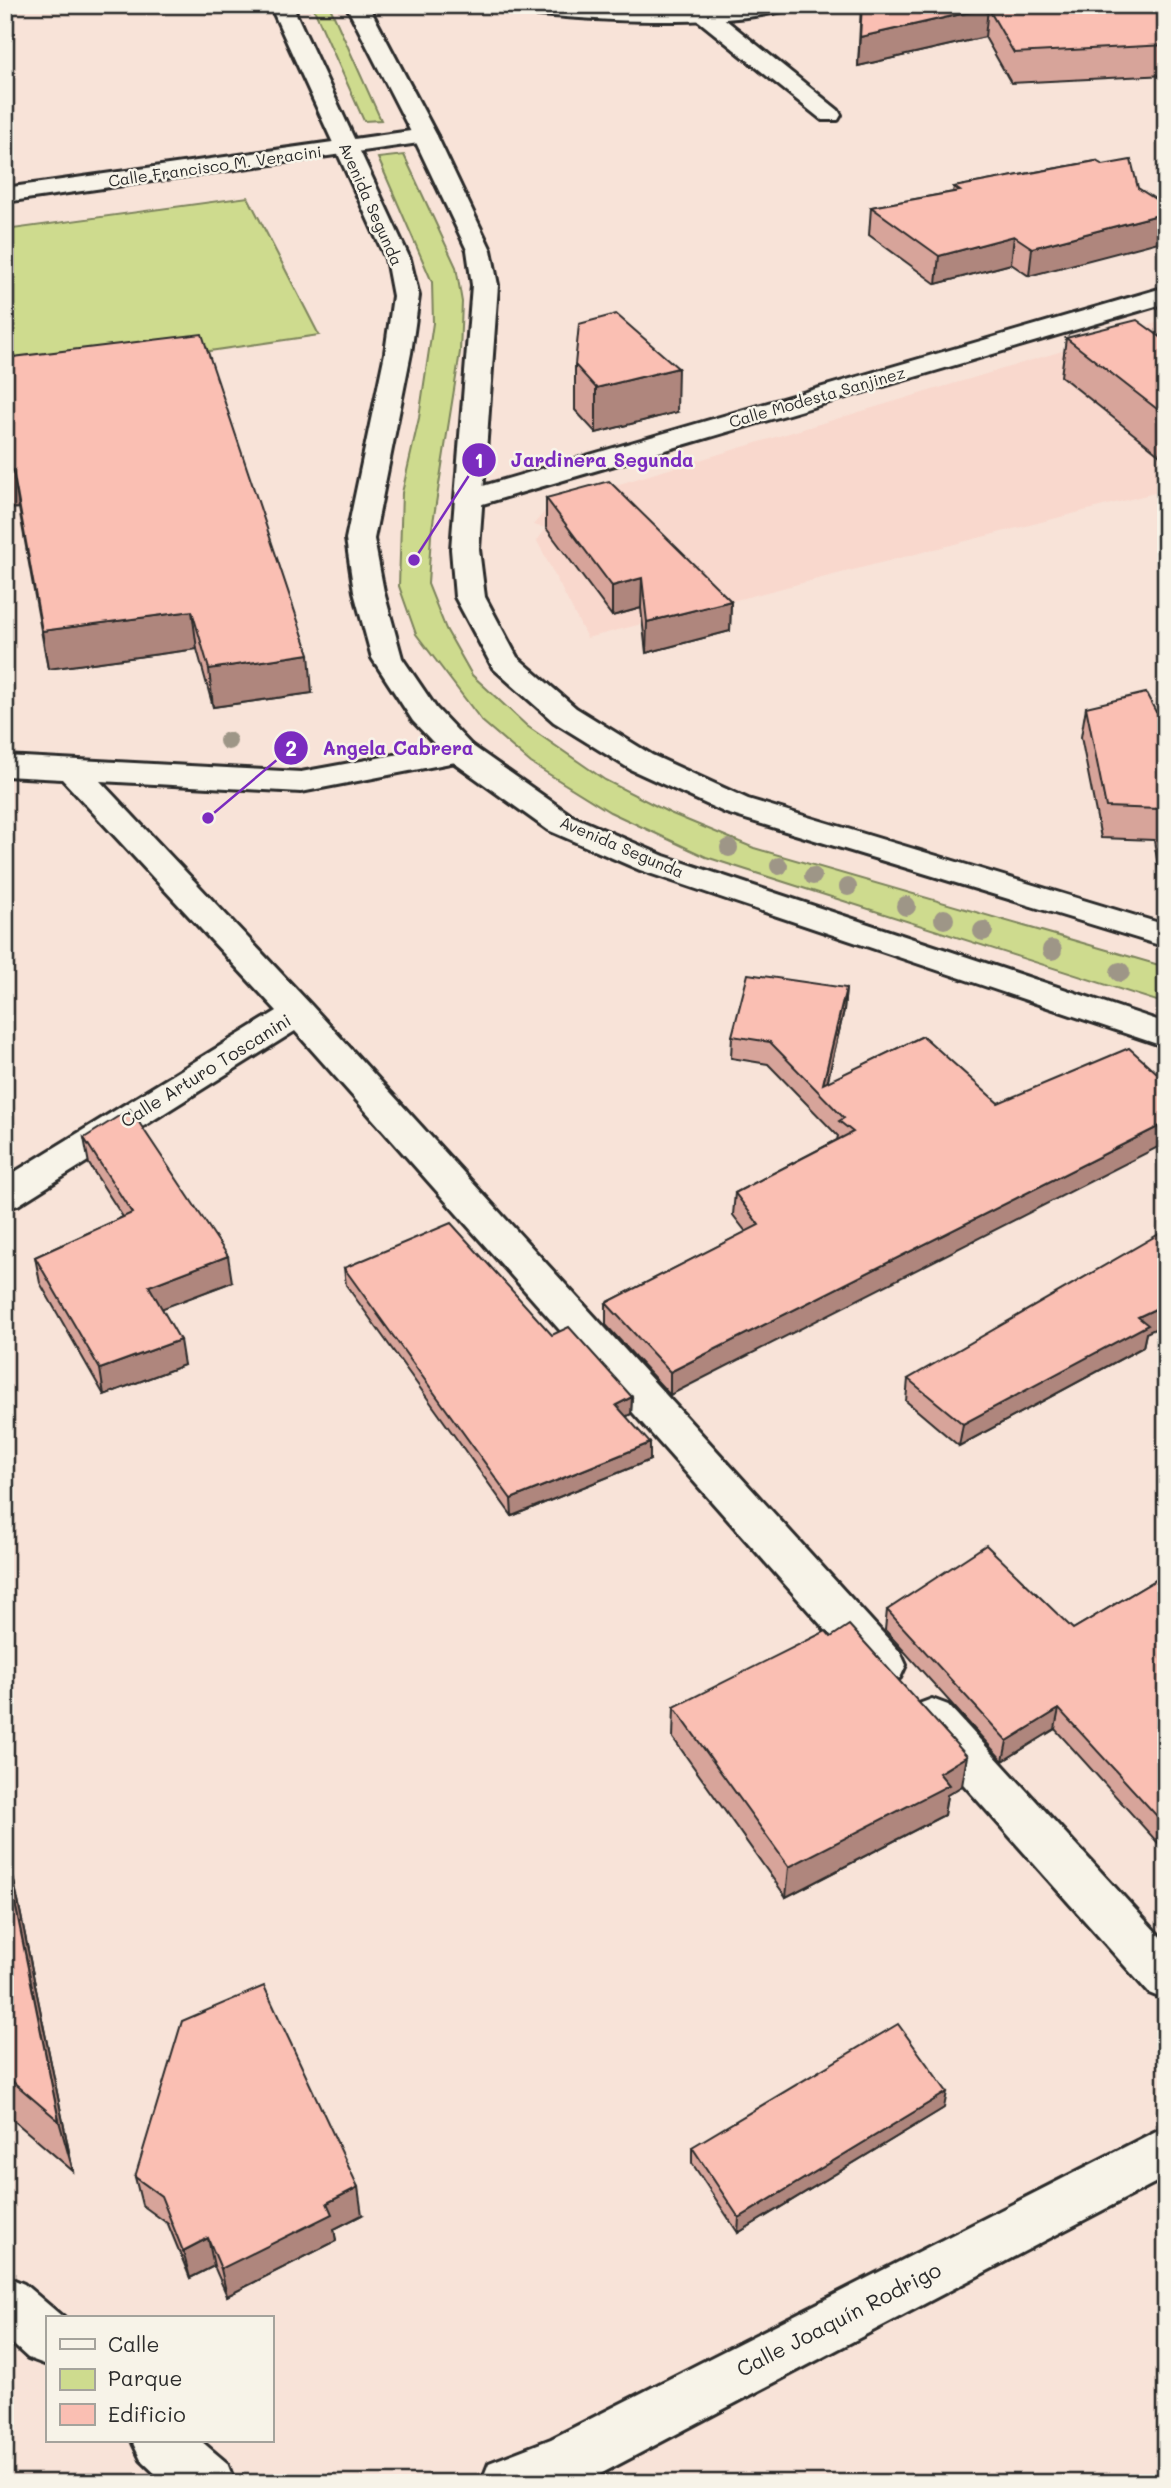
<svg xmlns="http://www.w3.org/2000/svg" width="1171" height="2488" viewBox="0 0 1171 2488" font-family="Mali,sans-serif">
<rect width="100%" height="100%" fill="#f8e3d8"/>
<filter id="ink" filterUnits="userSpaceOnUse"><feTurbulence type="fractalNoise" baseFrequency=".0143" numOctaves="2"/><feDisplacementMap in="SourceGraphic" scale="14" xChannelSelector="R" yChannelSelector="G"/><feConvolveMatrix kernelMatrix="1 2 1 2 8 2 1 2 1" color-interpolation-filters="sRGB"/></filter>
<g filter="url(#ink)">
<polygon fill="#f9d8cd" points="1166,320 1166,490 587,638 537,541 546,528 533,525 545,511 569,499"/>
<g fill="#cedb8e" stroke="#7c835c" stroke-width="2">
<polygon points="312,5 329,5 381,120 364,121"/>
<polygon points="404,155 456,267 462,302 460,352 431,535 428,584 446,629 472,675 527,726 605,780 670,813 754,848 1166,967 1166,1004 706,857 610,812 531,763 482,721 416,634 399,586 402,493 419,418 433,323 432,282 378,158"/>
<polygon points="248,197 319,335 5,381 5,230"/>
</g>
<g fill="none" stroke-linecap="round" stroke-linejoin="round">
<defs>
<polygon id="lane" points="703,7 711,8 838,110 841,115 838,120 822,120 695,18 692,13 695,8"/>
<g id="street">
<polygon points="425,129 433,131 437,136 433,141 5,202 5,188"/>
<polygon points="1166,287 1166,303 479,505 469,507 459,505 455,499 459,493"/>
<polygon points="460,743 471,745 476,752 471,759 301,792 100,781 311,1005 900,1652 906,1665 900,1678 884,1683 868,1678 295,1031 18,1205 5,1209 5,1178 277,1011 62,779 5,776 5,756 301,772"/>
<polygon points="932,1699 948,1705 1166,1943 1166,2000 1149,1993 916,1731 909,1718 916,1705"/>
<polygon points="1166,2126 1166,2177 585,2482 481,2483 489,2463 551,2439"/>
<polygon points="5,2276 24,2284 64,2318 47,2318 47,2365 28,2358 5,2337"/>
<polygon points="132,2441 201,2441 227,2463 235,2483 165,2483 141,2460"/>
</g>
<g id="secondary">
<polygon points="270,5 292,5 410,259 419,296 411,353 374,539 384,592 402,658 436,708 471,745 572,816 664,856 1166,1023 1166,1047 640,870 548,830 449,759 413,721 372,658 354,592 346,539 385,353 393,296 386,259"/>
<polygon points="346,5 368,5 437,136 491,250 498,285 479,549 485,597 517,657 576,708 652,755 748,799 1166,925 1166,947 726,813 630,769 554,722 493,668 455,597 451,549 472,285 467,250 413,136"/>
<path d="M498,5h291l-2,5c-63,15 -158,12 -222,7 -21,-2 -44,-2 -65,-7z"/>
</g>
</defs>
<use href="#lane" stroke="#2b2b2b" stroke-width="6"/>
<use href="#street" stroke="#2b2b2b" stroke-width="6"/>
<use href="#secondary" stroke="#2b2b2b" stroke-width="6"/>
<use href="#lane" fill="#f7f3e8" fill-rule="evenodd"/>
<use href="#street" fill="#f7f3e8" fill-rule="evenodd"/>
<use href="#secondary" fill="#f7f3e8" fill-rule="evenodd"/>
</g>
<g fill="#9e9687">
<circle cx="228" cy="741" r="9"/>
<circle cx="729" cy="848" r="9"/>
<circle cx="779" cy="866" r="9"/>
<circle cx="813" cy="876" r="9"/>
<circle cx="848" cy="887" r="9"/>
<circle cx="906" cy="906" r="10"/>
<circle cx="944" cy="919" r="10"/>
<circle cx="983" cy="931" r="10"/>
<circle cx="1052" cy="950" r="10"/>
<circle cx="1120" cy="972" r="10"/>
</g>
<g fill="#d7a49a" stroke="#2b2b2b" stroke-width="2">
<polygon points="861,5 1166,5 1166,75 1011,83 985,37 858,66"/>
<polygon points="1096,161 1029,276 1011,264 936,284 869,235 871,207 953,192 954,187"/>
<polygon points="1066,338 1166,341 1166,453 1160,455 1061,376"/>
<polygon points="5,358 312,693 213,707 197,649 48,669 19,508 5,509"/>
<polygon points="575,365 677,412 596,433 575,410"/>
<polygon points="546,498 731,601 730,631 646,653 641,608 612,616 546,528"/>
<polygon points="1086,707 1156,712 1166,709 1166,878 1160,880 1154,840 1101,838 1081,737"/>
<polygon points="846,988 844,1010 827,1083 923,1036 670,1395 606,1325 606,1303 746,1232 733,1215 735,1193 837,1140 838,1136 768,1064 731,1058 732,1036"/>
<polygon points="84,1138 232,1282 162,1308 184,1365 104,1395 40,1283 35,1257 123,1217 89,1164"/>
<polygon points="344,1268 632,1397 631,1414 626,1417 650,1460 512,1516 346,1285"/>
<polygon points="1146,1333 1143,1347 959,1446 906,1401 908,1379"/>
<polygon points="1166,1574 1166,1852 1055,1729 1003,1761 885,1630 887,1610 1073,1629"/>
<polygon points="674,1707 962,1786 947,1795 944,1815 786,1897 673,1738"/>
<polygon points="5,1837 73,2171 5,2113"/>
<polygon points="944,2108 738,2233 692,2163 692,2147"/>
<polygon points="135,2177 362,2215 334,2229 336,2241 227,2296 214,2266 190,2278 168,2224 142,2205"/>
</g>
<g fill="#af867d" stroke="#2b2b2b" stroke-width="2">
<polygon points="988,8 985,37 858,66 860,37"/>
<polygon points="1166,213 1166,240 1029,276 1032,248"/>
<polygon points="1014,236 1011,264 936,284 939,256"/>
<polygon points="678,368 677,412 596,433 596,388"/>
<polygon points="1166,417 1166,453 1160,455"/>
<polygon points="13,470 19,508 5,509 5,471"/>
<polygon points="642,578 641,608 612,616 612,586"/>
<polygon points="731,601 730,631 646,653 647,622"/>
<polygon points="192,611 197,649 48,669 42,631"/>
<polygon points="309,654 312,693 213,707 209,669"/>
<polygon points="1166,848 1166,878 1160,880"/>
<polygon points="846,988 844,1010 824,1097 823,1084"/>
<polygon points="1166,1123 1166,1143 670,1395 670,1372"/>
<polygon points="228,1256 232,1282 153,1312 149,1286"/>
<polygon points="1166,1304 1166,1324 1146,1333 1143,1347 959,1446 963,1424 1138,1317"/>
<polygon points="180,1340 184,1365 104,1395 100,1369"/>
<polygon points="632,1397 631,1414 615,1422 616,1405"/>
<polygon points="650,1443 650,1460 512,1516 511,1499"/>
<polygon points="1059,1709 1055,1729 1003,1761 1007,1741"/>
<polygon points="967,1756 962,1786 947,1795 944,1815 786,1897 789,1867"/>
<polygon points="5,1837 73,2171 59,2121 5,1854"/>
<polygon points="947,2092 944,2108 738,2233 739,2218"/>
<polygon points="358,2187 362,2215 334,2229 336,2241 227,2296 221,2269 327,2203"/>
<polygon points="208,2238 214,2266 190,2278 183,2251"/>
</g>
<g fill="#fabfb3" stroke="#2b2b2b" stroke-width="2">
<polygon points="862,5 1166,5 1166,45 1014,53 988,8 860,37"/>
<polygon points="1131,160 1138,188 1166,206 1166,213 1032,248 1014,236 939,256 871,207 960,191 954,187 1096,161 1103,165"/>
<polygon points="616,314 678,368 596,388 575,365 579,324"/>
<polygon points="1137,320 1166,341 1166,416 1066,338"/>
<polygon points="202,334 309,654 209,669 192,611 42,631 13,470 5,471 5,358"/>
<polygon points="609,481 731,601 647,622 642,578 612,586 546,498"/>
<polygon points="1146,693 1156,712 1166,709 1166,848 1159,809 1106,807 1086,707"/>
<polygon points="748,974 846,988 823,1084 923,1036 998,1103 1129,1048 1166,1081 1166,1123 670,1372 606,1303 759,1225 735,1193 853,1132 839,1121 844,1118 770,1042 732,1036"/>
<polygon points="130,1109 228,1256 149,1286 180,1340 100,1369 35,1257 132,1213 84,1138"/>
<polygon points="451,1223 552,1335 569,1327 632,1397 616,1405 650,1443 511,1499 344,1268"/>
<polygon points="1166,1230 1166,1304 1138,1317 1148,1325 963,1424 908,1379"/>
<polygon points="986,1545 1073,1629 1166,1574 1166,1826 1059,1709 1007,1741 887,1610"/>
<polygon points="849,1625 967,1756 939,1773 949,1785 789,1867 674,1707 826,1631 831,1637"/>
<polygon points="5,1854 59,2121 5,2075"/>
<polygon points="264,1986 358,2187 327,2203 332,2214 221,2269 208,2238 183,2251 161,2196 135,2177 182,2021"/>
<polygon points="898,2024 947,2092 739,2218 692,2147"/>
</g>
</g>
<g text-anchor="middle" stroke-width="5" stroke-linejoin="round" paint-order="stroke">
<g font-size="16" fill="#2b2b2b" stroke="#f7f3e8">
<text transform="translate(215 166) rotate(-8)" y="6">Calle Francisco M. Veracini</text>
<text transform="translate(371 204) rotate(66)" y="6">Avenida Segunda</text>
<text transform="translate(817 397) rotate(-16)" y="6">Calle Modesta Sanjinez</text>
<text transform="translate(622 847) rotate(23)" y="6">Avenida Segunda</text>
</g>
<g font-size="18" fill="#2b2b2b" stroke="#f7f3e8">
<text transform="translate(206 1071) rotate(-32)" y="6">Calle Arturo Toscanini</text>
</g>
<g font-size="21" fill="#2b2b2b" stroke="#f7f3e8">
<text transform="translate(839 2320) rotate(-27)" y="7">Calle Joaquín Rodrigo</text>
</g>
</g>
<path fill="none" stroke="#7b2cbf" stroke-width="2.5" d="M414 560L479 460M208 818L291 748"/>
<g fill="#7b2cbf" stroke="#f7f3e8" stroke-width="2.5">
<circle cx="414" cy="560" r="7"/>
<circle cx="208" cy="818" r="7"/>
<circle cx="479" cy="460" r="18"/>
<circle cx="291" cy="748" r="18"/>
</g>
<g font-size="21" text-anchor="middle" font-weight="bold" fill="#fff">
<text x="479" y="468">1</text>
<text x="291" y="756">2</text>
</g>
<g font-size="19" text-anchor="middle" font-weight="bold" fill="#7b2cbf" stroke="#f7f3e8" stroke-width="5" stroke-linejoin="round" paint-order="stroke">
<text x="602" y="467">Jardinera Segunda</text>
<text x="398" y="755">Angela Cabrera</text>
</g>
<rect width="1171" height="2488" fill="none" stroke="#f7f3e8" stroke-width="28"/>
<rect x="14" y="14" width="1143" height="2460" fill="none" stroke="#2b2b2b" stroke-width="2.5" filter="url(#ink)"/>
<rect x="46" y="2316" width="228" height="126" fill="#f7f3e8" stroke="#a5a39c" stroke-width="2"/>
<rect x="60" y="2339" width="35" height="10" fill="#f7f3e8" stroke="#a5a39c" stroke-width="2"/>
<text x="108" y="2352" font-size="21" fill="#2b2b2b">Calle</text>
<rect x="60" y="2369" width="35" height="21" fill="#cedb8e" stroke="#a5a39c" stroke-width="2"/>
<text x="108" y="2386" font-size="21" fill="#2b2b2b">Parque</text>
<rect x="60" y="2404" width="35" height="21" fill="#fabfb3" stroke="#a5a39c" stroke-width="2"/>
<text x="108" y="2422" font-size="21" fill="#2b2b2b">Edificio</text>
</svg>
